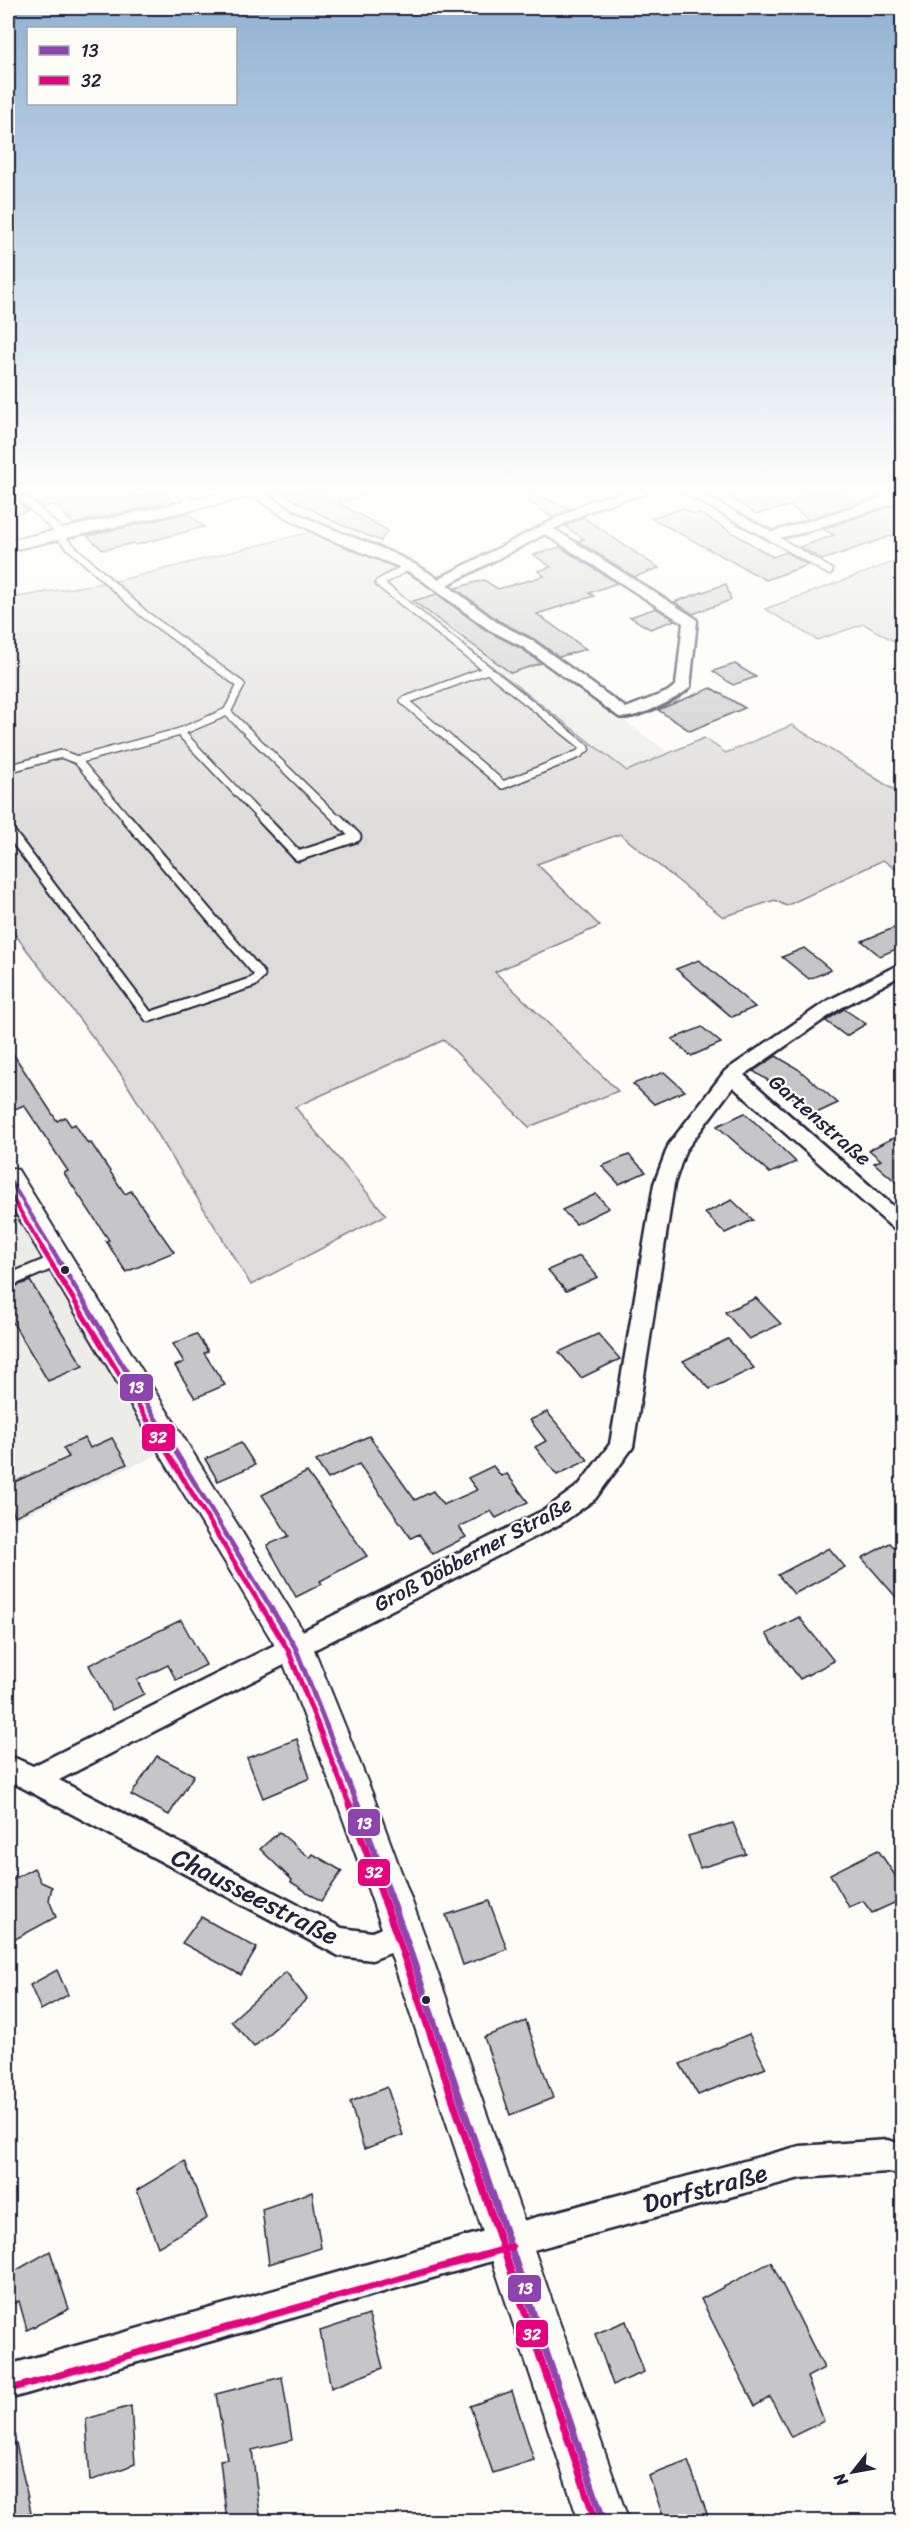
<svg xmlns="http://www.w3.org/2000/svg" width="910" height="2529" viewBox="0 0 910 2529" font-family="Sriracha,sans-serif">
<rect width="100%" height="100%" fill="#fdfcf7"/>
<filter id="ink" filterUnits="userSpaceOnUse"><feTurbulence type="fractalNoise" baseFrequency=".0167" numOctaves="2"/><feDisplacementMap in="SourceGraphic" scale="12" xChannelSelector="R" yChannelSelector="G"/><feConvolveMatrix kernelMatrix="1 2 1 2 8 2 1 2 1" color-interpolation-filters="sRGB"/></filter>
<g filter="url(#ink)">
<g fill="#ecece9">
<polygon points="396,566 419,578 520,645 669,753 627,771 379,579"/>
<polygon points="8,1200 163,1452 8,1523"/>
</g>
<g fill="#dddcdb" stroke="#807f8b" stroke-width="1.5">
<polygon points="311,532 396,566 379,579 627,771 704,738 726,753 792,725 902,795 902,874 883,860 786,906 775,900 723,917 620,834 537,864 600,926 495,972 618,1091 529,1127 444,1040 295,1107 386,1215 251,1285 120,1073 8,925 8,729 16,727 8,716 8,587 17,597 121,580"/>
<polygon points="902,559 902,646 864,624 817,640 765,609"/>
</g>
<g fill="#c6c6c8" stroke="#22223b" stroke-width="1.5">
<polygon points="8,491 9,491 11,495 28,511 8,516"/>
<polygon points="23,491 132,491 132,497 162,491 174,501 74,524 54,505 42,508"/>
<polygon points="277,491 362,491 363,496 338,503 387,530 381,541 337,523"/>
<polygon points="530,491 570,509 553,518 526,499"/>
<polygon points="721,491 872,491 878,497 808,519 790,506 756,514"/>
<polygon points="891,491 903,491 903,532 822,560 800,547 834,535 823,529 898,504 901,499"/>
<polygon points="683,508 694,514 700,513 773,557 786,552 808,565 766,580 651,518"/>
<polygon points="188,513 204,527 136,545 134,543 103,550 87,536"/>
<polygon points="583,517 639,555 659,568 634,577 578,541 584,539 565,526"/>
<polygon points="560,547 617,583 589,593 594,596 537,614 586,649 559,657 534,639 499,621 455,588 484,580 498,589 544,576 538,571 551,567 534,555"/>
<polygon points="726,584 731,600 693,614 674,602"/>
<polygon points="437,594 487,631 522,649 541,663 511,673 413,601"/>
<polygon points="656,608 675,620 650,629 630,617"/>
<polygon points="735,664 756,677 733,685 713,671"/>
<polygon points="711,688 745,708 690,731 658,710"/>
<polygon points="903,924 903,946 880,956 862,941"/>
<polygon points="804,948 831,970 809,979 782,957"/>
<polygon points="699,960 755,1007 732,1017 676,969"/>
<polygon points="844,1009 866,1024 846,1036 826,1021"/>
<polygon points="702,1027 721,1043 691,1056 672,1039"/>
<polygon points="8,1046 57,1121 65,1117 71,1126 75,1124 88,1144 91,1143 125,1194 131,1191 174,1252 126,1272 106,1241 109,1240 64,1173 68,1171 24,1105 8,1112"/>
<polygon points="776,1056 798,1069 838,1103 812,1115 788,1093 753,1071"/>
<polygon points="664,1072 685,1091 654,1104 633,1084"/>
<polygon points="745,1113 764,1131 796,1162 770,1173 717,1126"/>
<polygon points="893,1138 903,1146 903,1188 874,1163 881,1160 869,1150"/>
<polygon points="629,1155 646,1172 619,1184 602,1166"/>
<polygon points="596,1194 609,1208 576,1224 562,1210"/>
<polygon points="732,1200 753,1220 725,1233 705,1213"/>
<polygon points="580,1256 598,1277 566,1291 548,1270"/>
<polygon points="30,1281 83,1366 48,1381 13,1323 8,1325 8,1289"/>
<polygon points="756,1298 781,1324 749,1339 725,1312"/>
<polygon points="196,1334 208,1351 204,1353 225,1385 195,1398 175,1366 184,1362 173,1344"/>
<polygon points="598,1334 620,1359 581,1378 559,1352"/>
<polygon points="728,1339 754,1368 710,1389 683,1361"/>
<polygon points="547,1412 588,1460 557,1475 535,1447 546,1441 530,1420"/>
<polygon points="369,1436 415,1500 433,1491 443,1505 477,1490 468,1478 493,1466 501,1476 507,1474 528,1502 496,1518 491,1511 459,1527 466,1537 433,1554 419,1534 411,1538 359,1464 328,1479 316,1461"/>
<polygon points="85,1438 90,1448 112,1438 127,1464 15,1516 8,1502 8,1485 69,1457 63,1448"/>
<polygon points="241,1443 255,1465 218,1481 205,1459"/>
<polygon points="307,1472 367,1556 320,1581 322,1584 296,1597 267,1545 289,1536 262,1495"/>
<polygon points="890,1543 903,1557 903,1605 862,1558"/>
<polygon points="829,1548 845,1567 794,1594 778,1575"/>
<polygon points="799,1617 834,1661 800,1679 766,1634"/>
<polygon points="181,1620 206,1665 176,1680 168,1665 137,1680 144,1694 112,1710 89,1665"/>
<polygon points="297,1739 310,1778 263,1798 247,1758"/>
<polygon points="157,1756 194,1775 169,1815 131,1795"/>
<polygon points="733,1823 746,1854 700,1868 688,1836"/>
<polygon points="279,1832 310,1858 313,1854 342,1871 321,1901 291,1882 292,1880 260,1849"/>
<polygon points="878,1850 903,1887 903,1899 872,1913 863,1901 849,1907 830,1874"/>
<polygon points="34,1868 41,1882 52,1887 49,1900 56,1917 8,1943 8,1882"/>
<polygon points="489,1901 507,1949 463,1965 446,1915"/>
<polygon points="201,1917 257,1948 241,1975 182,1943"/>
<polygon points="57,1970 68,1995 41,2010 30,1985"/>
<polygon points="286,1972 307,1999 254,2047 231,2021"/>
<polygon points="526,2021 553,2098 510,2115 484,2037"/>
<polygon points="749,2034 766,2068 698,2095 680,2064"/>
<polygon points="387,2087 403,2135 364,2149 350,2102"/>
<polygon points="185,2161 207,2218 158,2247 137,2190"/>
<polygon points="312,2192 321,2248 269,2264 262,2209"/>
<polygon points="50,2251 69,2309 27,2330 19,2301 8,2306 8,2275"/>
<polygon points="771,2262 824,2368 807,2377 824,2421 791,2437 770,2397 755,2406 701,2299"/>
<polygon points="369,2315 383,2368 331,2388 320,2331"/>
<polygon points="626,2321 644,2372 613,2385 595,2334"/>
<polygon points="282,2377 292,2440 252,2450 261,2522 227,2522 220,2460 227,2459 216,2394"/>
<polygon points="512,2391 534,2460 493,2473 470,2406"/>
<polygon points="131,2406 135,2464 90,2481 86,2419"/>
<polygon points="16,2443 31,2512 8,2522 8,2444"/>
<polygon points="688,2461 710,2522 665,2522 649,2476"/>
</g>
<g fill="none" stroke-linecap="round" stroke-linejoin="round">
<defs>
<g id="lane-far2">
<polyline points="178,491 193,504"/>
<polyline points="770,536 829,571"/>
<polyline points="409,566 379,583 586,748 579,754 503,785 404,701 487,670"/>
<polyline points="227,712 339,821"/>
<polyline points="180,732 264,821"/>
<polyline points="77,760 129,821"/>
<polyline points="8,769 61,754 77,760 180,732 227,712 241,685 144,614 62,539 59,531 15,491"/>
</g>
<g id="lane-far1">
<polyline points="263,819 298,856 356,837 338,819"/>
<polyline points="8,830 149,1017 253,982 260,975 127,819"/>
</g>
<polyline id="lane" points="8,1281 58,1260"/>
<g id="street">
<path d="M246,491c18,-2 30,10 45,19 47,26 104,37 147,69l152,-78 39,-10h18l-2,3 -47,13 -44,22 141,89 2,3 -7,66c-9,11 -57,34 -71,30l-96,-70 -35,-18 -69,-51 -15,-9 -80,-32 -40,-21zM545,534l138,89 -7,62 -9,7 -41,16 -93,-67 -35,-18 -51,-38z"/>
<polygon points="681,491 696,491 772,532 883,498 874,491 888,491 899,499 897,502 802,533 770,540"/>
<polygon points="902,963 902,975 839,1009 744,1075 902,1214 902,1232 895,1230 733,1087 685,1151 674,1184 633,1447 595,1499 562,1523 59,1780 342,1928 372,1932 404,1920 414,1924 418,1934 414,1944 372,1960 339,1956 8,1780 8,1755 33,1766 546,1509 579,1485 610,1444 654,1184 669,1144 725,1071 827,1001"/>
<polygon points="887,2140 902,2144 902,2174 887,2172 800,2178 485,2263 8,2399 8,2365 485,2231 800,2146"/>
</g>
<g id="secondary">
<polygon points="231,491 262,491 259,495 253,496 8,551 8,541"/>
<polygon points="8,1167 18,1170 313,1647 372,1793 424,1934 629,2522 579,2522 384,1934 334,1793 280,1654 8,1200"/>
</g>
</defs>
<use href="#lane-far2" stroke="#22223b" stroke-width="10"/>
<use href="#lane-far1" stroke="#22223b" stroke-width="13"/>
<use href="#lane" stroke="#22223b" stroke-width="16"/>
<use href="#street" stroke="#22223b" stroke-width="5"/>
<use href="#secondary" stroke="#22223b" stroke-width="4"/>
<use href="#lane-far2" stroke="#fdfcf7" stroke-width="7"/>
<use href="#lane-far1" stroke="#fdfcf7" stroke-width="9"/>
<use href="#lane" stroke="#fdfcf7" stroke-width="12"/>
<use href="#street" fill="#fdfcf7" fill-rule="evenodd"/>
<use href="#secondary" fill="#fdfcf7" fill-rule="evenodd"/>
<defs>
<polyline id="bus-1-far2" points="8,1177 52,1249"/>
<polyline id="bus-1-far1" points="51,1248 295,1647 358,1806"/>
<polyline id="bus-1" points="357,1804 404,1934 604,2522"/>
<polyline id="bus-2-far2" points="8,1191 43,1249"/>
<polyline id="bus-2-far1" points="42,1248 288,1650 350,1806"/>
<g id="bus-2">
<polyline points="349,1804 397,1936 596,2522"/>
<polyline points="10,2389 512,2247"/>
</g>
</defs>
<use href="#bus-1-far2" stroke="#fdfcf7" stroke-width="8"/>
<use href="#bus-1-far1" stroke="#fdfcf7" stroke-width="10"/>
<use href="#bus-1" stroke="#fdfcf7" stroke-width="11"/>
<use href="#bus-2-far2" stroke="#fdfcf7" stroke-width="8"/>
<use href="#bus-2-far1" stroke="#fdfcf7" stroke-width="10"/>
<use href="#bus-2" stroke="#fdfcf7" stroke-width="11"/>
<use href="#bus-1-far2" stroke="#8e44ad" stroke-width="4"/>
<use href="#bus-1-far1" stroke="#8e44ad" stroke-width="5"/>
<use href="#bus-1" stroke="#8e44ad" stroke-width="7"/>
<use href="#bus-2-far2" stroke="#e5007d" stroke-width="4"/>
<use href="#bus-2-far1" stroke="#e5007d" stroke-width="5"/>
<use href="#bus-2" stroke="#e5007d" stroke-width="7"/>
</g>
</g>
<linearGradient id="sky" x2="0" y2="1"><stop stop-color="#92b3d4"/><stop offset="0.58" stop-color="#fefefb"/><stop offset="1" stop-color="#fefefb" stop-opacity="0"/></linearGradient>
<rect width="910" height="845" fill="url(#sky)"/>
<g fill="#22223b" stroke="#fdfcf7" stroke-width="2">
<circle cx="65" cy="1270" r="5"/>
<circle cx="426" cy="2000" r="5"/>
</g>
<g text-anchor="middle" stroke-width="4.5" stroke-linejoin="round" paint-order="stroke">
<g font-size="21" fill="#22223b" stroke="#fdfcf7">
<text transform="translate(820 1120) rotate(41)" y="7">Gartenstraße</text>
<text transform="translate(473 1554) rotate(-28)" y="7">Groß Döbberner Straße</text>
</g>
<g font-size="26" fill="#22223b" stroke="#fdfcf7">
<text transform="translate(255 1896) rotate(27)" y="9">Chausseestraße</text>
<text transform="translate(705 2188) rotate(-15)" y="9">Dorfstraße</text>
</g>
</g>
<g stroke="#fdfcf7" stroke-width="2">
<rect x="119" y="1373" width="35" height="29" rx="6" fill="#8e44ad"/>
<rect x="141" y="1423" width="35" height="29" rx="6" fill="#e5007d"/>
<rect x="347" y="1808" width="34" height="29" rx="6" fill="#8e44ad"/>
<rect x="357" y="1858" width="34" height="29" rx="6" fill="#e5007d"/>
<rect x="507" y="2274" width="35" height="29" rx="6" fill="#8e44ad"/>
<rect x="515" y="2319" width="34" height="29" rx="6" fill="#e5007d"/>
</g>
<g font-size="16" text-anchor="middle" font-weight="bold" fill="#fff">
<text x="136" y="1393">13</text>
<text x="158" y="1443">32</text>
<text x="364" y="1829">13</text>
<text x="374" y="1878">32</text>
<text x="525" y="2294">13</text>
<text x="532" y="2340">32</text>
</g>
<rect width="910" height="2529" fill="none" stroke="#fdfcf7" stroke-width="30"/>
<rect x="15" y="15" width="880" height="2499" fill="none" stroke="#22223b" stroke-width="2" filter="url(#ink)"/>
<rect x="27" y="27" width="210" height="78" fill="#fdfcf7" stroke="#a5a5ac" stroke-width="1.5"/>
<rect x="39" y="46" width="30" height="9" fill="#8e44ad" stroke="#a5a5ac" stroke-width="1.5"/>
<text x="81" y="57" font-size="18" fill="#22223b">13</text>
<rect x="39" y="76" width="30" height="9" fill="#e5007d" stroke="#a5a5ac" stroke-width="1.5"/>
<text x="81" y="87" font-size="18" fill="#22223b">32</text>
<g transform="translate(853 2472) rotate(239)" stroke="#fdfcf7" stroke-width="4.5" paint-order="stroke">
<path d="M0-4.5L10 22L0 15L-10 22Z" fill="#22223b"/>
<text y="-9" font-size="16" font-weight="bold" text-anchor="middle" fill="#22223b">N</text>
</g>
</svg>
